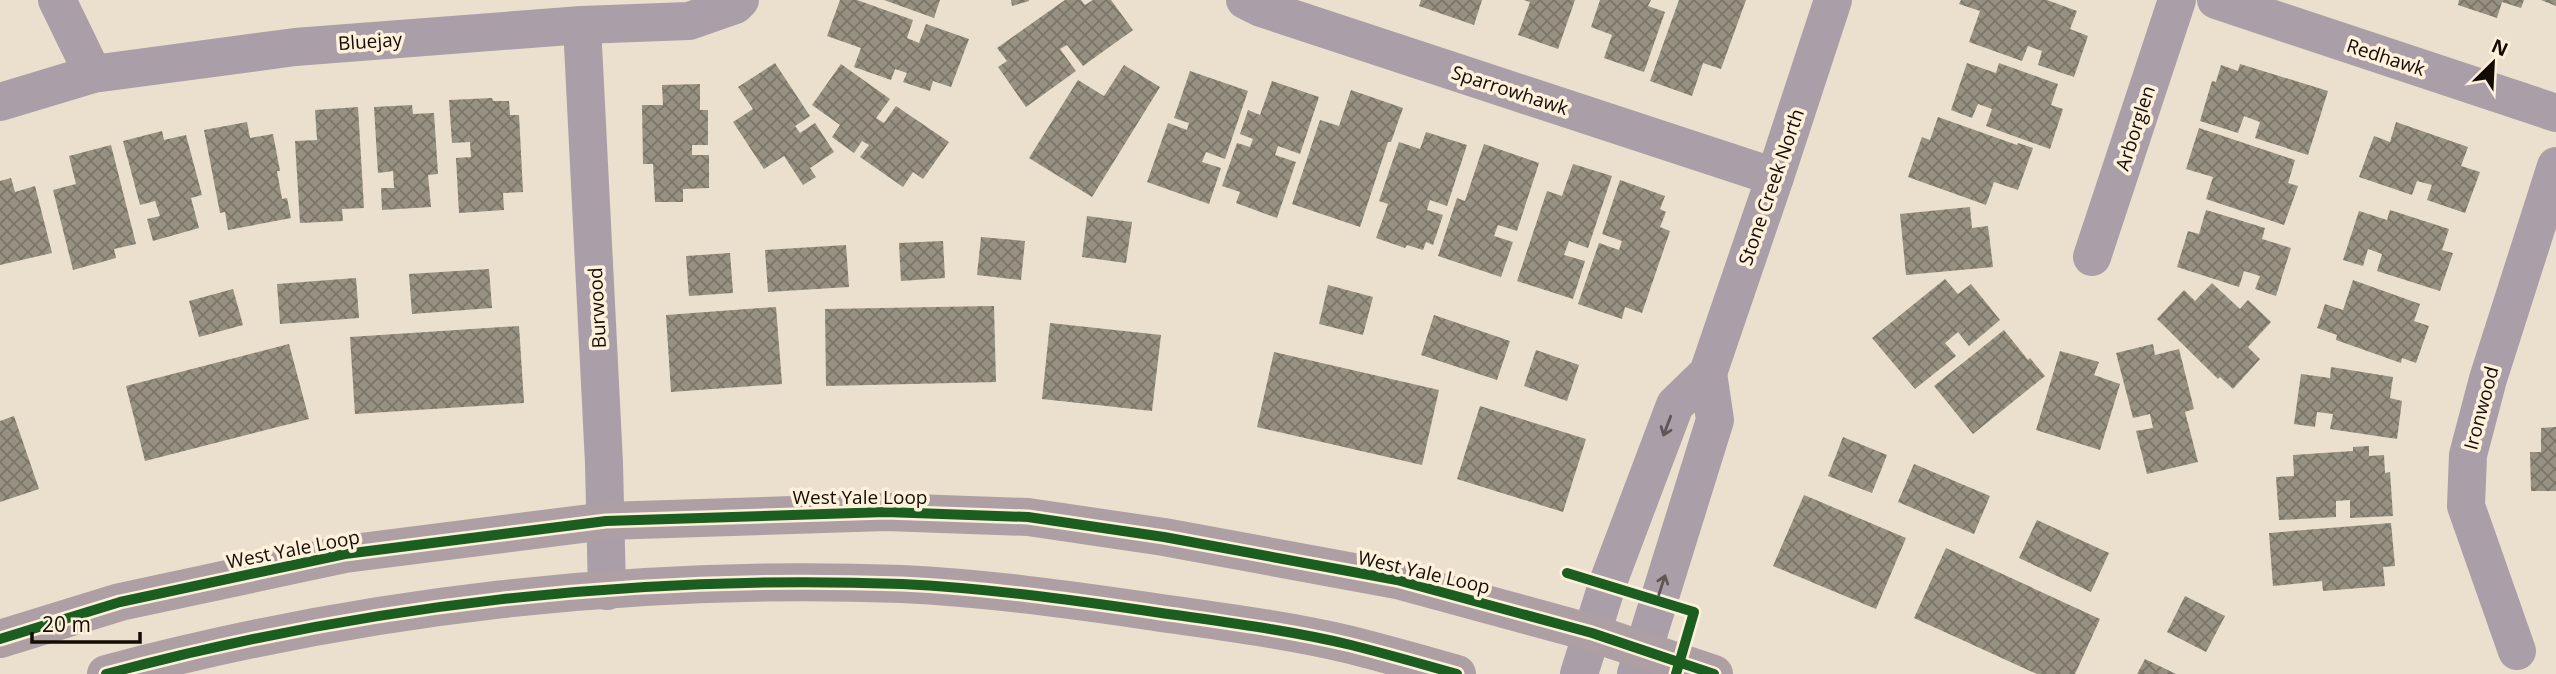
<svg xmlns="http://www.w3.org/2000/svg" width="2556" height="674" viewBox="0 0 2556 674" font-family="'Open Sans',sans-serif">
<defs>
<pattern id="building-cross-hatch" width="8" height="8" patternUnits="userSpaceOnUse" patternTransform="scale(1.75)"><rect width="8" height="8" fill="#979182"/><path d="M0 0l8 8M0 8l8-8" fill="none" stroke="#7a7568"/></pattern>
</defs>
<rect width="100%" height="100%" fill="#ebdfcd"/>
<g fill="url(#building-cross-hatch)">
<polygon points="840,0 857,0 913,20 907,38 919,43 926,24 969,39 951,87 933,81 930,91 903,82 907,73 895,69 891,80 854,67 861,48 827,36"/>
<polygon points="884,0 940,0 934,18"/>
<polygon points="1011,0 1029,0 1029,1 1012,6"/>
<polygon points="1065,0 1081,0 1085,5 1093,0 1111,0 1133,30 1083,66 1067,45 1060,49 1076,71 1026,107 998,67 1007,61 997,48"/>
<polygon points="1421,0 1482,0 1474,25 1419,6"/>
<polygon points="1524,0 1575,0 1558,49 1518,35 1530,2"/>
<polygon points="1600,0 1651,0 1648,6 1665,12 1644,72 1604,58 1612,35 1591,27"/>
<polygon points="1679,0 1746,0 1721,69 1703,63 1692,96 1650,81"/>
<polygon points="1961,0 2047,0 2077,11 2070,29 2088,36 2074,77 2038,65 2042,51 2028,46 2022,61 1969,42 1980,11 1959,4"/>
<polygon points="2459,0 2524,0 2521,8 2502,2 2497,18 2458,5"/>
<polygon points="2541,0 2556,0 2556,6"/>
<polygon points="775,63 810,116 795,126 800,133 815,123 834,152 810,168 816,177 803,185 784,156 764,169 733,122 753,109 738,87"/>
<polygon points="1967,63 1996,73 1999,63 2058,84 2051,105 2063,109 2050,149 1986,126 1992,109 1978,104 1972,118 1951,110"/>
<polygon points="841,64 890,99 876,118 884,123 896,106 949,142 923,179 913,172 903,187 860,157 869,145 862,141 854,153 832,137 840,125 812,105"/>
<polygon points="2240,64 2328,91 2308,155 2255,138 2260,122 2244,116 2238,133 2200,121 2212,81 2216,82 2221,65 2238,71"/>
<polygon points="1124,65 1160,87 1092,197 1029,158 1078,80 1104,96"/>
<polygon points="1190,71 1248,91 1225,159 1206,152 1202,162 1221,168 1209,204 1147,182 1168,123 1187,130 1189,123 1174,118"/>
<polygon points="1272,81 1319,97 1300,154 1278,146 1275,155 1296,162 1277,218 1236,203 1240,192 1222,186 1237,143 1250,147 1253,139 1240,134 1248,110 1260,115"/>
<polygon points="700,84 700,110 708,110 708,145 692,145 692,155 709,155 709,188 683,189 683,202 655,202 653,164 643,164 642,105 663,105 662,85"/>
<polygon points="1351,90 1403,108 1391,142 1388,142 1360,227 1292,204 1320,120 1339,126"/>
<polygon points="492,98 493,101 509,101 510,115 519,115 523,192 503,193 504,210 459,213 456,158 471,157 470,142 452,143 449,100"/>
<polygon points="412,105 413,114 434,113 438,174 428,175 431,207 382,210 381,188 394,188 393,171 378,173 374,107"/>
<polygon points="358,107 364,208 342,209 343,221 300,223 295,141 317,140 315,110"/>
<polygon points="1938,117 2017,145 2018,143 2033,148 2018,190 1994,182 1986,205 1908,177 1922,137 1930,140"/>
<polygon points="247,122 250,138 273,134 280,171 277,171 282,199 287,198 291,218 228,230 225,212 220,213 204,130"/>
<polygon points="2396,122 2468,147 2461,166 2480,172 2465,213 2427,200 2432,185 2417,181 2412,195 2359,177 2374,136 2390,142"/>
<polygon points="2199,128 2295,160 2288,183 2298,186 2284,225 2206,199 2213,177 2186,169"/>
<polygon points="162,131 164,140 186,135 202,195 191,198 199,228 153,241 147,219 160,216 155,201 140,205 123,141"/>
<polygon points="1426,132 1467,145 1447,206 1430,200 1427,210 1443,215 1433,245 1426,242 1423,250 1407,245 1405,248 1376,238 1388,204 1379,201 1399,142 1420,149"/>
<polygon points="1484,144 1539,163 1517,231 1498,225 1494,236 1513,242 1501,277 1438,256 1457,198 1465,201"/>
<polygon points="111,145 136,244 114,249 116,258 73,270 53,190 76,184 69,156"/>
<polygon points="1573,164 1612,176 1588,248 1569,241 1564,255 1585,261 1573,299 1517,281 1547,191 1562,196"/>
<polygon points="11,178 15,192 35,186 52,253 0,265 0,181"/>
<polygon points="1620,180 1665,196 1660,209 1666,212 1660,227 1670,231 1642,313 1625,307 1622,319 1578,304 1599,243 1619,250 1622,241 1602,234"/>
<polygon points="1970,207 1972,228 1988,226 1993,267 1906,275 1900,214"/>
<polygon points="2206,210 2265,228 2262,239 2291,248 2276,296 2255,289 2260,276 2244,271 2239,287 2177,267 2188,231 2199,234"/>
<polygon points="2390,210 2449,229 2442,250 2453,253 2440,291 2377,271 2382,254 2368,249 2363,266 2343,260 2359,211 2387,220"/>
<polygon points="1087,216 1132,222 1126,263 1082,257"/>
<polygon points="981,237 1025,241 1021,280 977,275"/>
<polygon points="943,241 945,278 901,281 899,243"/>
<polygon points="846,245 849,287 768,292 765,250"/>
<polygon points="730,253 733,293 689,296 686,256"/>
<polygon points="489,269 492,308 412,314 409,274"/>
<polygon points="356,278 359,318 280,324 277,284"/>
<polygon points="1945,279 1958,294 1971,284 2000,320 1969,346 1958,332 1945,343 1956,356 1915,389 1872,338"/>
<polygon points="2353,280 2420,304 2414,321 2429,326 2416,363 2402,358 2401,363 2336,340 2337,335 2317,328 2325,304 2343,310"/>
<polygon points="2212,283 2240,309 2248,300 2271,322 2248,347 2260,359 2233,389 2220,377 2218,379 2157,319 2184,290 2195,301"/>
<polygon points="1328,285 1373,297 1363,335 1319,324"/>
<polygon points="233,289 243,325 199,337 189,301"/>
<polygon points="994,306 996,382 826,386 825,309"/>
<polygon points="776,307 782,384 671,392 666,315"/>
<polygon points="1434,315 1510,341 1497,380 1421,355"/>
<polygon points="1050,323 1161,335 1152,411 1042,399"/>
<polygon points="519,326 524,403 355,414 350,337"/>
<polygon points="2004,330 2028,360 2030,358 2045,376 1973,434 1934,386"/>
<polygon points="289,344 309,419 145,461 126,386"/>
<polygon points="2153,344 2155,355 2179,349 2194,409 2185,412 2198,462 2147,474 2136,431 2153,428 2150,414 2133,418 2116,353"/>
<polygon points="1536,350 1579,365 1567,401 1524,386"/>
<polygon points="2060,351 2099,362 2094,375 2120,384 2100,450 2036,430"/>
<polygon points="1274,352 1439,390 1422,465 1257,427"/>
<polygon points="2331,367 2393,377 2390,398 2402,401 2397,439 2330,429 2333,414 2317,412 2315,427 2294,424 2301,374 2330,378"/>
<polygon points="1480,406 1586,439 1563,512 1457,479"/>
<polygon points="14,416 39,489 0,502 0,421"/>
<polygon points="2556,427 2556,491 2531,491 2530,452 2541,452 2541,428"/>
<polygon points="1843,437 1887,455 1872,493 1828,476"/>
<polygon points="2369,446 2369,456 2384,455 2385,473 2390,472 2393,516 2350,518 2350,500 2336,501 2336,517 2279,520 2276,477 2294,476 2293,455 2353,451 2353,447"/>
<polygon points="1914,464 1990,496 1974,534 1898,502"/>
<polygon points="1804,495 1906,538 1876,609 1773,566"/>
<polygon points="2037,520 2109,553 2091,592 2019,558"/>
<polygon points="2391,523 2395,566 2383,567 2385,586 2323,591 2322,581 2273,586 2269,533"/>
<polygon points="1946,548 2100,619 2075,674 2037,674 1914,618"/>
<polygon points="2185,596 2225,616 2206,652 2167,632"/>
<polygon points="2145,659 2176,674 2137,674"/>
</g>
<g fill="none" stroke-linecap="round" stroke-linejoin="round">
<g stroke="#aa9ea8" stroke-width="38">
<polyline points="57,0 93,74"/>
<polyline points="1245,0 1261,8 1775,177"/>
<polyline points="2216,0 2556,113"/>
<polyline points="582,25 604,463 607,591"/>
<polyline points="0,102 93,74 295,47 582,25 689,21 735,5 740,0"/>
<polyline points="2092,257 2177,0"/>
<polyline points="2517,651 2466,506 2468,455 2488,379 2556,166"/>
<polyline points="1579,674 1607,585 1675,405 1708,373 1775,177 1833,0"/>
<polyline points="1636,674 1715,420 1708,373"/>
</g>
<g stroke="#ad9fa3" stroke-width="38">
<polyline points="0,639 120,602 345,554 606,521 886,512 1028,517 1164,537 1397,580 1592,633 1714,674"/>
<path d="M106,674c258,-69 528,-100 796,-90 82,4 164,15 246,27 67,10 136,18 203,34 35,9 71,19 106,29"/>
</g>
<defs>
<g id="cycleway">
<polyline points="1567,573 1694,612 1676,674"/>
<polyline points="0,639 120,602 345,554 606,521 886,512 1028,517 1164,537 1397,580 1592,633 1714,674"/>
<path d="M106,674c258,-69 528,-100 796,-90 82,4 164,15 246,27 67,10 136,18 203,34 35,9 71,19 106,29"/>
</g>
</defs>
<use href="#cycleway" stroke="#fef1dc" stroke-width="15"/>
<use href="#cycleway" stroke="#1b5e20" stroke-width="10"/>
</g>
<defs><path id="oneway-shaft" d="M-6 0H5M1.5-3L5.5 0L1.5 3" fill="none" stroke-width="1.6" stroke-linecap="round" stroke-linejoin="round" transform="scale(1.75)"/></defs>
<g stroke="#5e5555">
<use href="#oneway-shaft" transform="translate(1667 426) rotate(111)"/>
<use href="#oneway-shaft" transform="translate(1662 585) rotate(-72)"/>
</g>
<g text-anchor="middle" stroke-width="7" stroke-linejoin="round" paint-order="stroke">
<g font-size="19" fill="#130c02" stroke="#fef1dc">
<text transform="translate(370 41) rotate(-4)" y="7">Bluejay</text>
<text transform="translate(2386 57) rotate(18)" y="7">Redhawk</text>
<text transform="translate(1510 90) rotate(18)" y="7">Sparrowhawk</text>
<text transform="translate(2135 128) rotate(-72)" y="7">Arborglen</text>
<text transform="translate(1771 187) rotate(-71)" y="7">Stone Creek North</text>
<text transform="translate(597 308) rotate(-93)" y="7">Burwood</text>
<text transform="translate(2481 408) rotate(-75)" y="7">Ironwood</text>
<text x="860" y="504">West Yale Loop</text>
<text transform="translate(293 549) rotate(-11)" y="7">West Yale Loop</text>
<text transform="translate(1424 572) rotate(13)" y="7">West Yale Loop</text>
</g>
</g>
<g transform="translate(2493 63) rotate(24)" stroke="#fef1dc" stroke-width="5" paint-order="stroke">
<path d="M0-5L12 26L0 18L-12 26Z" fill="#130c02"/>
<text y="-10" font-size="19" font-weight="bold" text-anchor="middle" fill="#130c02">N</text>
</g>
<path d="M32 632v10h108v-10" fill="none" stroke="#130c02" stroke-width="3.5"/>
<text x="42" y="632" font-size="21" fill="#130c02" stroke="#fef1dc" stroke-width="5" paint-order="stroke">20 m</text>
</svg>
